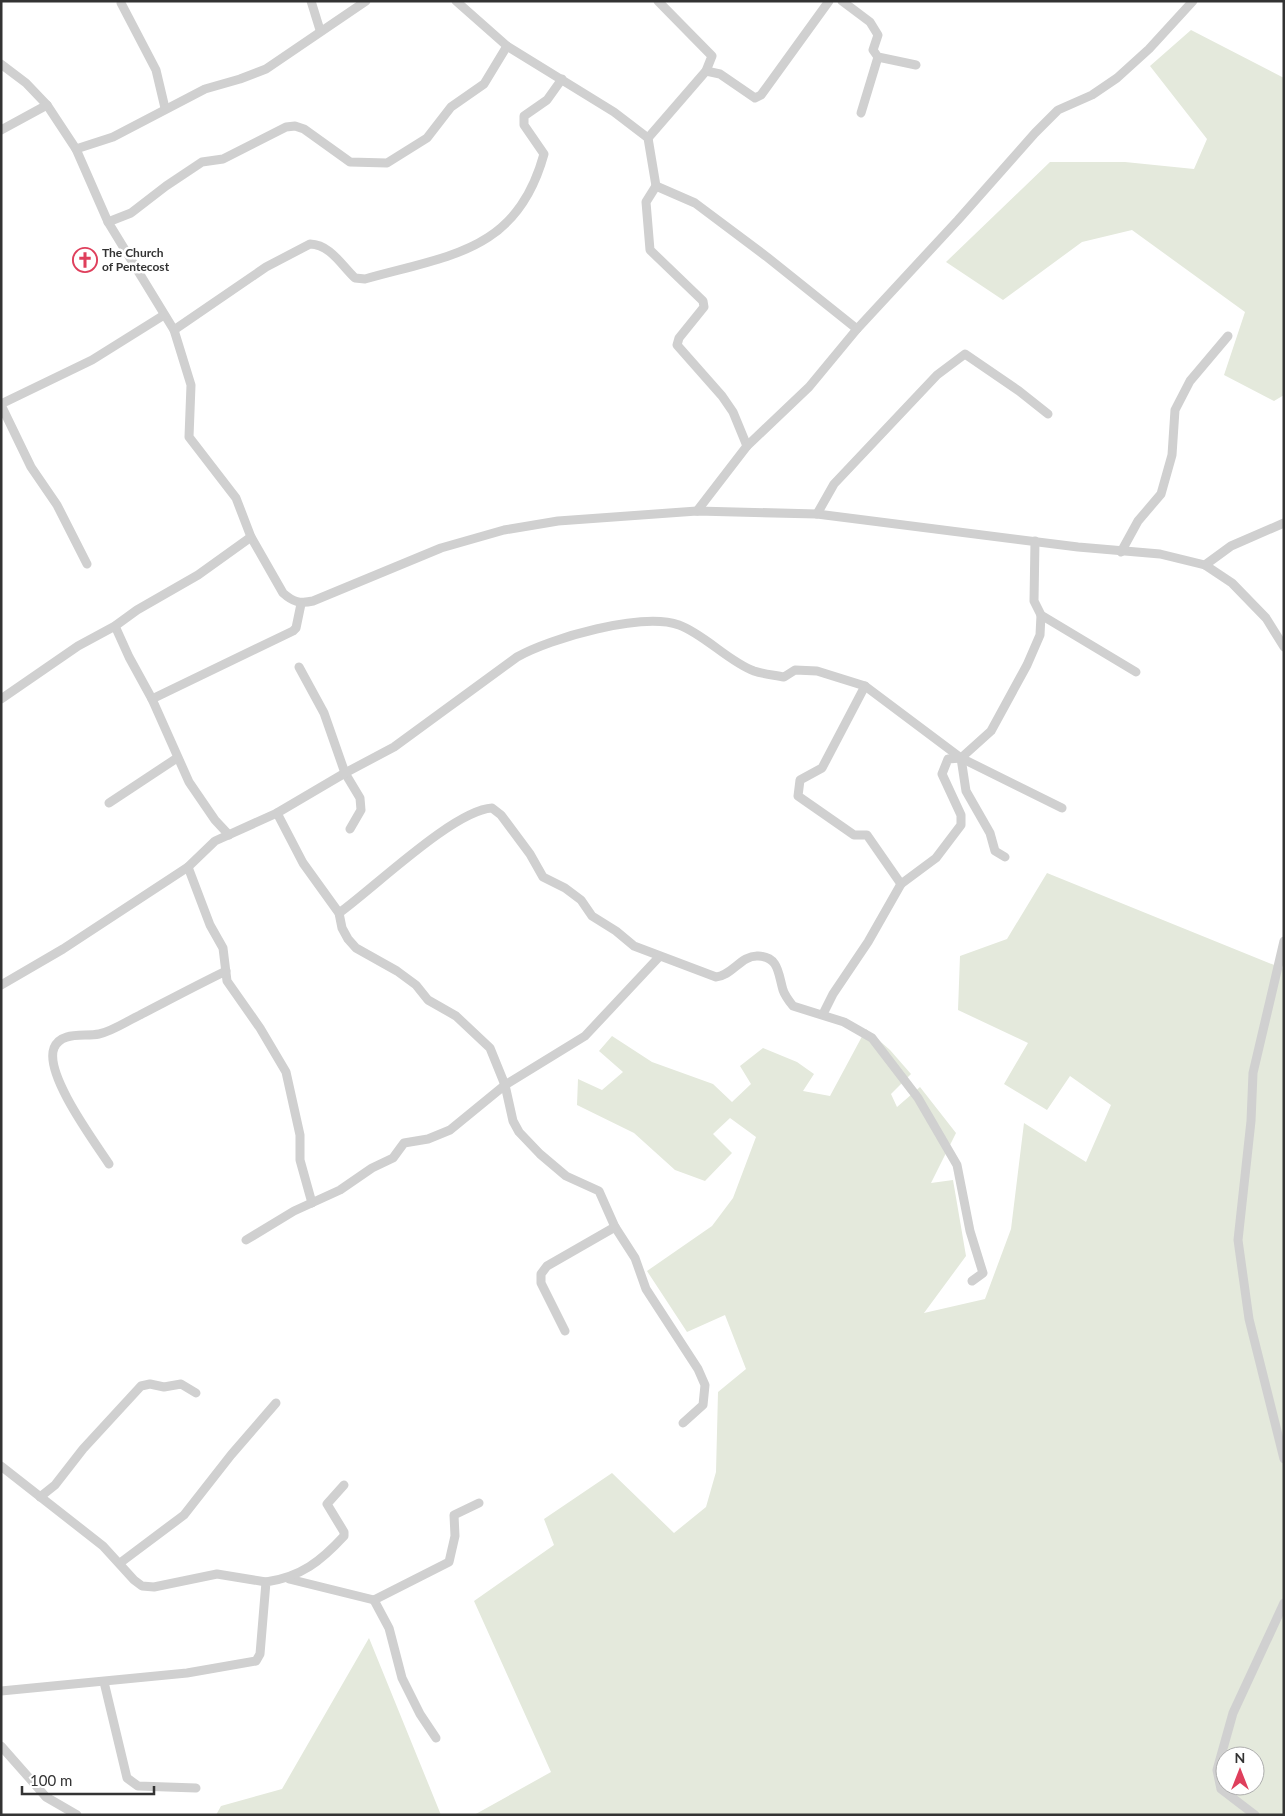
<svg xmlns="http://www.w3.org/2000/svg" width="1285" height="1816" viewBox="0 0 1285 1816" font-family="Lato,sans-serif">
<rect width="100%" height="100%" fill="#fff"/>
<g fill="#e4e9dc" fill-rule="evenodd">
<polygon points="1191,30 1284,78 1284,395 1274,401 1224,375 1245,312 1132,230 1082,242 1003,300 946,262 1050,162 1125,162 1194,169 1207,139 1150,66"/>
<path d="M1047,873l237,96v846h-810l77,-43 -77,-171 80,-56 -10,-26 68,-46 62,60 32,-26 10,-35 2,-80 28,-23 -21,-54 -38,17 -40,-61 65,-45 21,-28 23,-61 -26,-19 -17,16 19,19 -27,28 -30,-11 -41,-37 -57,-28 1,-26 24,11 21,-18 -24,-21 13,-15 40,26 61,22 19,18 19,-18 -11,-18 23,-18 34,14 17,12 -11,17 27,5 36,-67 24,21 21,24 -20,20 6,13 23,-20 36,46 -25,50 22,-3 13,76 -42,57 61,-14 26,-70 13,-106 62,39 25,-57 -41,-29 -23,34 -43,-26 24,-41 -70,-33 2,-54 47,-17zM1225,1756h30v30h-30z"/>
<polygon points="369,1638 441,1815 216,1815 221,1806 282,1789"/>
</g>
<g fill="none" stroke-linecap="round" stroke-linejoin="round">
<g stroke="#d0d0d0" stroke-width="9">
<polyline points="311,1 320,30"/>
<polyline points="456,1 507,46 614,112 648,138 656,186 695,203 767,257 857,329"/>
<polyline points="842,1 870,22 878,35 873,50 878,57 916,65"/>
<polyline points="121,3 156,70 165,108"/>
<path d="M1,64l25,19 21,22 29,44 32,73 66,108 17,55 -2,52 47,61 15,39 32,56c10,9 17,11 30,8l128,-53 63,-18 54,-9 139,-10 120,3 261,33 82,7 45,11 27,18 34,35 18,29"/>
<polyline points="706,71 720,74 755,98 761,95 829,1"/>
<polyline points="861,113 878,57"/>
<polyline points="1,130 47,105"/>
<polyline points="648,138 706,71 712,56 658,1"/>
<polyline points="76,149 113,137 205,89 240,79 266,69 366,1"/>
<polyline points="656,186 646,202 650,250 703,301 704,307 679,338 677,345 722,396 733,412 747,446"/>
<polyline points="108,222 131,213 166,186 202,162 223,159 286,127 295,126 304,129 350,162 387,163 427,138 451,107 484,84 507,46"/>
<path d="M174,330l92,-63 44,-23c21,1 31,21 45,34l10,1c85,-24 152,-27 179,-125l-20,-29v-9l23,-16 15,-21"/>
<polyline points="1,404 92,360 164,315"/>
<polyline points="1,405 31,467 57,505 87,564"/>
<polyline points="697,511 747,446 809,387 857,329 958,220 1035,133 1058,110 1092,95 1117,78 1149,49 1193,1"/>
<polyline points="817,514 834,484 937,375 965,354 1019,391 1048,414"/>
<polyline points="1035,541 1034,601 1041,615 1136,672"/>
<polyline points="1121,552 1138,521 1161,494 1172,455 1175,410 1190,381 1228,336"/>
<polyline points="1205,565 1231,546 1284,523"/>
<polyline points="115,626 129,657 152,699 189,782 215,820 229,835"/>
<polyline points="299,667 324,713 345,773 360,798 361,810 350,829"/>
<polyline points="865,686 822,768 800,780 798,796 854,835 867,835 901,884"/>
<polyline points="1,699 78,646 115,626 137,610 198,575 251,537"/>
<polyline points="152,699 293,631 296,628 301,604"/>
<polyline points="961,758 966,791 990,833 995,851 1005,857"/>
<polyline points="109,803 177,758"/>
<polyline points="277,813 303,863 339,913 342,928 348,939 356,948 397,971 416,985 428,1000 456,1016 490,1048 505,1085 513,1121 519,1132 540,1154 566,1176 599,1191 615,1227 635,1258 646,1289 698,1369 705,1385 703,1405 683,1423"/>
<polyline points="188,867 210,925 223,948 227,981 260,1028 286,1072 300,1135 300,1160 312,1203"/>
<path d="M339,913c35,-25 115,-103 153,-105l9,7 29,39 13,23 22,11 16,12 11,16 24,15 18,15 82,31c16,-1 25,-22 42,-21 21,1 20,17 25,34 2,6 6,11 10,16l51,16 28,16 46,60 39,67 13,66 13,42 -11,8"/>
<polyline points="1284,941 1253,1073 1251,1121 1238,1240 1249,1319 1284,1459"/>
<path d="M1,985l62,-36 125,-82 27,-26 62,-28 68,-40 49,-26 123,-90c33,-19 125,-45 162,-32 25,9 50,37 75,46 9,3 20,4 30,6l11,-7 22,1 48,15 96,72 101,50"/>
<polyline points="823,1014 833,994 868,942 901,884 936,858 961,825 961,815 942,774 948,759 961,758 991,731 1027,665 1040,635 1041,615"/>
<path d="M109,1164c-15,-23 -65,-90 -55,-116 7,-17 30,-11 45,-14 14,-3 28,-13 41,-19 29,-15 57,-30 86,-44"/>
<polyline points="246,1240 294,1211 340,1190 372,1168 393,1158 404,1143 428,1139 450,1130 505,1085 585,1036 659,957"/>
<polyline points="565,1331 541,1283 541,1274 547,1266 615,1227"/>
<polyline points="1,1466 103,1546 134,1580 142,1586 154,1587 217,1574 266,1582"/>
<polyline points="40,1497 55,1485 83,1449 141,1386 150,1384 164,1387 181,1384 196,1393"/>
<polyline points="120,1563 184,1515 231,1455 276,1403"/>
<polyline points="289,1579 374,1600 449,1562 455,1536 454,1515 479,1503"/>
<polyline points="374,1600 389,1628 402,1678 420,1714 436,1738"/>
<polyline points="104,1682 127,1778 138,1786 196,1788"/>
<path d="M1,1691l186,-18 69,-12 4,-7 6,-72c35,-5 55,-21 78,-46v-4l-17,-28 17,-19"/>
<polyline points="1,1746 46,1797 77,1815"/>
<polyline points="1255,1815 1221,1789 1217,1770 1233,1713 1284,1603"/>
</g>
</g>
<defs>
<symbol id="church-ring" viewBox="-11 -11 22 22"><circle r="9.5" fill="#fff" stroke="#df3f5c" stroke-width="1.5"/><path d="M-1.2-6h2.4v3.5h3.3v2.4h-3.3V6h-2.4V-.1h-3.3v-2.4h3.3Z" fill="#df3f5c"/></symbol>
</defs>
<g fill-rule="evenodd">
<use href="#church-ring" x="71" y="246" width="28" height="28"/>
</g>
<g text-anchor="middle" stroke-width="5" stroke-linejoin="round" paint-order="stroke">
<g font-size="12" font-weight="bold" fill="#333" stroke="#fff" text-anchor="start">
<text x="102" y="257">The Church<tspan x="102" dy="14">of Pentecost</tspan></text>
</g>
</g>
<rect width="1285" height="1816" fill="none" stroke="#333333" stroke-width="5"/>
<g transform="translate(1240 1771)"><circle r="24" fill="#ffffff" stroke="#adadad"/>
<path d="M0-4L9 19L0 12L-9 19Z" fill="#df3f5c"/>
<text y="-8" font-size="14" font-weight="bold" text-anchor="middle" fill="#333333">N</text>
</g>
<path d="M22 1786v8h132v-8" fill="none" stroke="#333333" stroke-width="2.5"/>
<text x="30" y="1786" font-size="15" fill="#333333" stroke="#ffffff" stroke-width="4" paint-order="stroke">100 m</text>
</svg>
